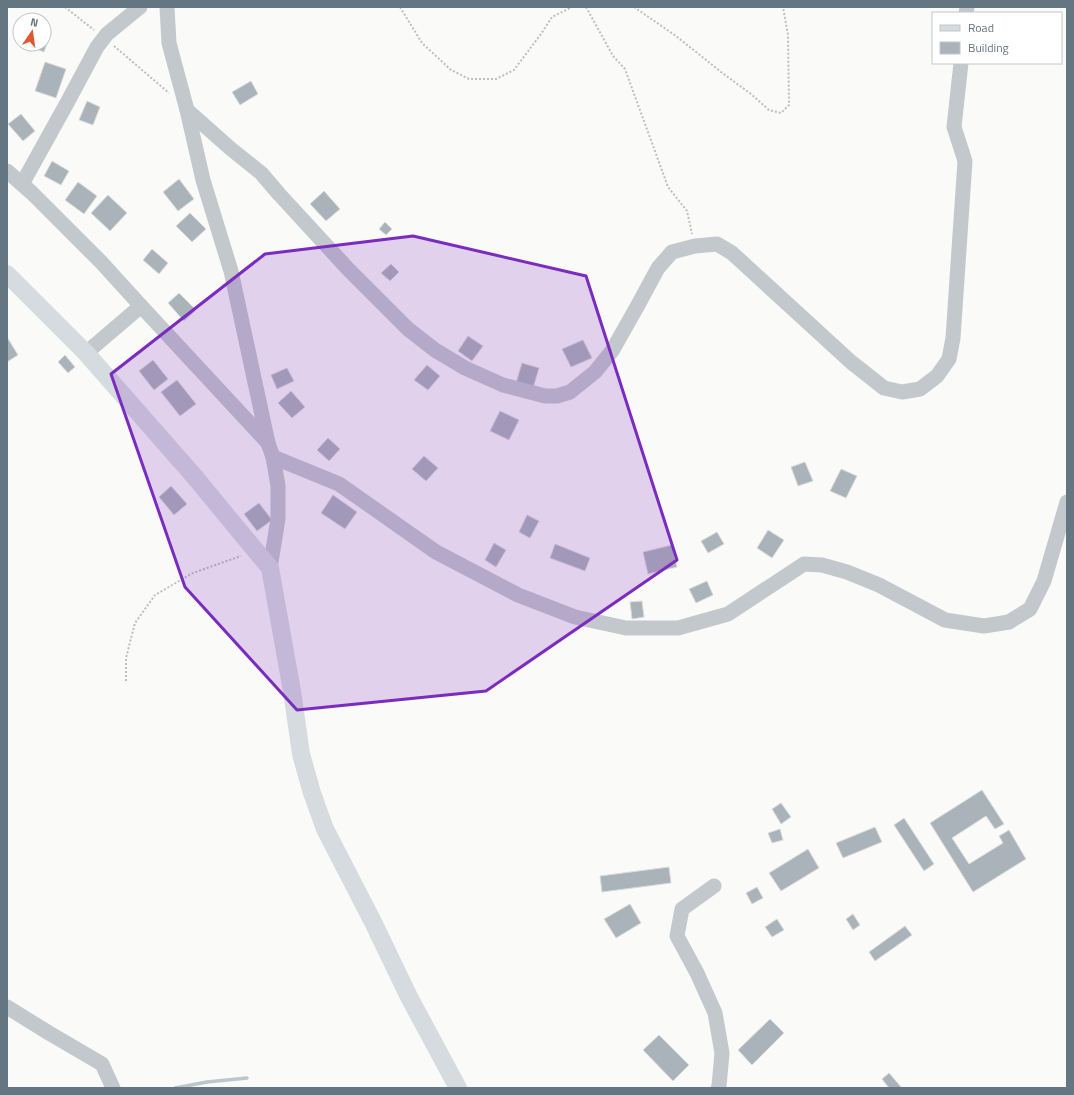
<svg xmlns="http://www.w3.org/2000/svg" width="1074" height="1095" viewBox="0 0 1074 1095" font-family="'Titillium Web',sans-serif">
<rect width="100%" height="100%" fill="#fafaf8"/>
<g fill="none" stroke-linecap="round" stroke-linejoin="round">
<polyline stroke="#bbc7cb" stroke-width="3.5" points="175,1088 207,1082 247,1078"/>
</g>
<g fill="#aab3b9" stroke="#dcdcda">
<polygon points="44,30 51,33 44,52 26,45 27,44 44,44"/>
<polygon points="45,62 66,69 56,98 35,91"/>
<polygon points="251,81 258,94 240,105 232,92"/>
<polygon points="87,101 100,107 93,125 79,120"/>
<polygon points="21,114 35,131 23,141 8,124"/>
<polygon points="52,161 69,171 61,185 44,176"/>
<polygon points="179,179 194,199 178,211 163,192"/>
<polygon points="78,182 97,196 84,214 65,200"/>
<polygon points="324,191 340,209 326,221 310,204"/>
<polygon points="108,195 127,213 110,231 91,213"/>
<polygon points="190,213 206,229 192,242 176,226"/>
<polygon points="385,222 392,229 386,235 379,229"/>
<polygon points="152,249 168,263 159,274 143,260"/>
<polygon points="391,264 399,272 390,281 381,273"/>
<polygon points="179,293 196,310 184,321 168,303"/>
<polygon points="468,336 483,346 472,361 458,351"/>
<polygon points="7,337 18,355 7,362"/>
<polygon points="583,340 592,358 571,367 562,349"/>
<polygon points="65,355 75,367 68,373 58,362"/>
<polygon points="153,360 168,379 154,390 139,371"/>
<polygon points="522,363 539,368 533,388 516,383"/>
<polygon points="427,365 440,376 428,390 414,380"/>
<polygon points="287,368 294,381 277,389 271,375"/>
<polygon points="177,380 196,404 180,416 161,392"/>
<polygon points="291,391 305,407 292,418 278,403"/>
<polygon points="500,411 519,420 509,440 490,431"/>
<polygon points="328,438 340,449 329,461 317,450"/>
<polygon points="424,456 438,468 426,481 412,469"/>
<polygon points="805,462 813,481 798,486 791,467"/>
<polygon points="841,469 857,476 846,498 830,491"/>
<polygon points="171,486 187,504 174,515 159,497"/>
<polygon points="333,495 357,512 345,529 321,513"/>
<polygon points="259,503 272,520 257,531 244,514"/>
<polygon points="527,515 539,521 530,538 519,532"/>
<polygon points="768,530 784,540 772,558 757,548"/>
<polygon points="717,532 724,544 708,553 701,541"/>
<polygon points="494,543 506,550 496,567 485,560"/>
<polygon points="555,544 590,558 585,571 550,558"/>
<polygon points="672,545 677,567 648,574 643,552"/>
<polygon points="707,581 713,595 696,603 689,589"/>
<polygon points="642,601 644,617 632,619 630,602"/>
<polygon points="982,790 1004,824 995,829 986,816 952,838 969,864 1003,843 999,836 1009,830 1026,859 973,892 930,823"/>
<polygon points="781,803 791,817 781,824 772,809"/>
<polygon points="904,818 934,864 924,871 894,825"/>
<polygon points="875,827 882,842 843,858 836,843"/>
<polygon points="780,829 783,840 772,843 768,833"/>
<polygon points="808,849 819,868 781,891 769,873"/>
<polygon points="669,867 671,883 602,892 600,876"/>
<polygon points="757,887 763,898 752,904 746,893"/>
<polygon points="630,904 641,923 616,938 604,919"/>
<polygon points="853,914 860,925 853,930 846,919"/>
<polygon points="777,919 784,930 772,937 765,927"/>
<polygon points="905,926 912,935 875,961 869,952"/>
<polygon points="770,1019 784,1033 752,1065 738,1050"/>
<polygon points="659,1035 689,1065 673,1081 643,1050"/>
<polygon points="889,1073 902,1088 889,1088 882,1079"/>
</g>
<g fill="none" stroke-linecap="round" stroke-linejoin="round">
<g stroke="#bbbfc2" stroke-width="2" stroke-dasharray="2 2" stroke-linecap="butt">
<polyline points="65,7 94,30"/>
<polyline points="400,7 422,43 451,70 469,79 496,79 514,70 541,34 552,17 572,7"/>
<polyline points="586,7 613,56 625,69 668,187 687,211 692,234"/>
<polyline points="634,7 676,36 721,72 751,94 769,110 781,113 789,105 788,35 783,7"/>
<polyline points="114,46 169,93"/>
<polyline points="126,681 126,658 135,623 155,595 193,573 241,556"/>
</g>
<g stroke="#c3c8cc" stroke-width="15">
<polyline points="167,7 169,43 187,110 203,180 231,271 268,443 273,457 278,486 278,519 270,568"/>
<polyline points="966,13 967,7"/>
<polyline points="187,110 231,149 261,173 279,194 348,269 408,329 435,350 465,368 503,385 545,396 557,396 570,392 595,372 612,351 638,305 658,268 672,252 695,246 717,244 732,253 851,362 884,388 902,392 920,389 937,376 949,359 953,338 965,161 954,127 961,63"/>
<polyline points="7,171 32,193 101,262 141,306 268,443"/>
<polyline points="22,184 67,103 97,47 107,34 140,7"/>
<polyline points="86,353 141,306"/>
<polyline points="273,457 339,484 436,552 518,595 575,617 626,628 678,628 728,614 804,564 822,565 847,572 879,585 945,620 984,626 1009,622 1030,609 1044,581 1067,502"/>
<polyline points="714,886 682,909 677,936 697,973 715,1013 722,1053 719,1086 718,1088"/>
<polyline points="7,1007 49,1033 102,1064 113,1088"/>
</g>
<polyline stroke="#d6dbdf" stroke-width="18" points="7,274 86,353 194,476 241,533 270,568 292,691 301,754 312,793 325,829 373,922 409,997 458,1088"/>
</g>
<path fill="#7b2cbf" fill-opacity="0.2" stroke="#7b2cbf" stroke-width="3" stroke-linejoin="round" d="M413,236l173,40 91,284 -191,131 -189,19 -112,-123 -74,-213 154,-120z"/>
<rect width="1074" height="1095" fill="none" stroke="#657683" stroke-width="16"/>
<rect x="932" y="12" width="130" height="52" fill="#ffffff" stroke="#c1c8cd"/>
<rect x="940" y="25" width="20" height="6" fill="#d6dbdf" stroke="#c1c8cd"/>
<text x="968" y="32" font-size="12" fill="#657683">Road</text>
<rect x="940" y="42" width="20" height="12" fill="#aab3b9" stroke="#c1c8cd"/>
<text x="968" y="52" font-size="12" fill="#657683">Building</text>
<g transform="translate(32 32) rotate(13)"><circle r="19" fill="#ffffff" stroke="#c1c8cd"/>
<path d="M0-3L7 15L0 10L-7 15Z" fill="#e4572e"/>
<text y="-6" font-size="11" font-weight="bold" text-anchor="middle" fill="#657683">N</text>
</g>
</svg>
